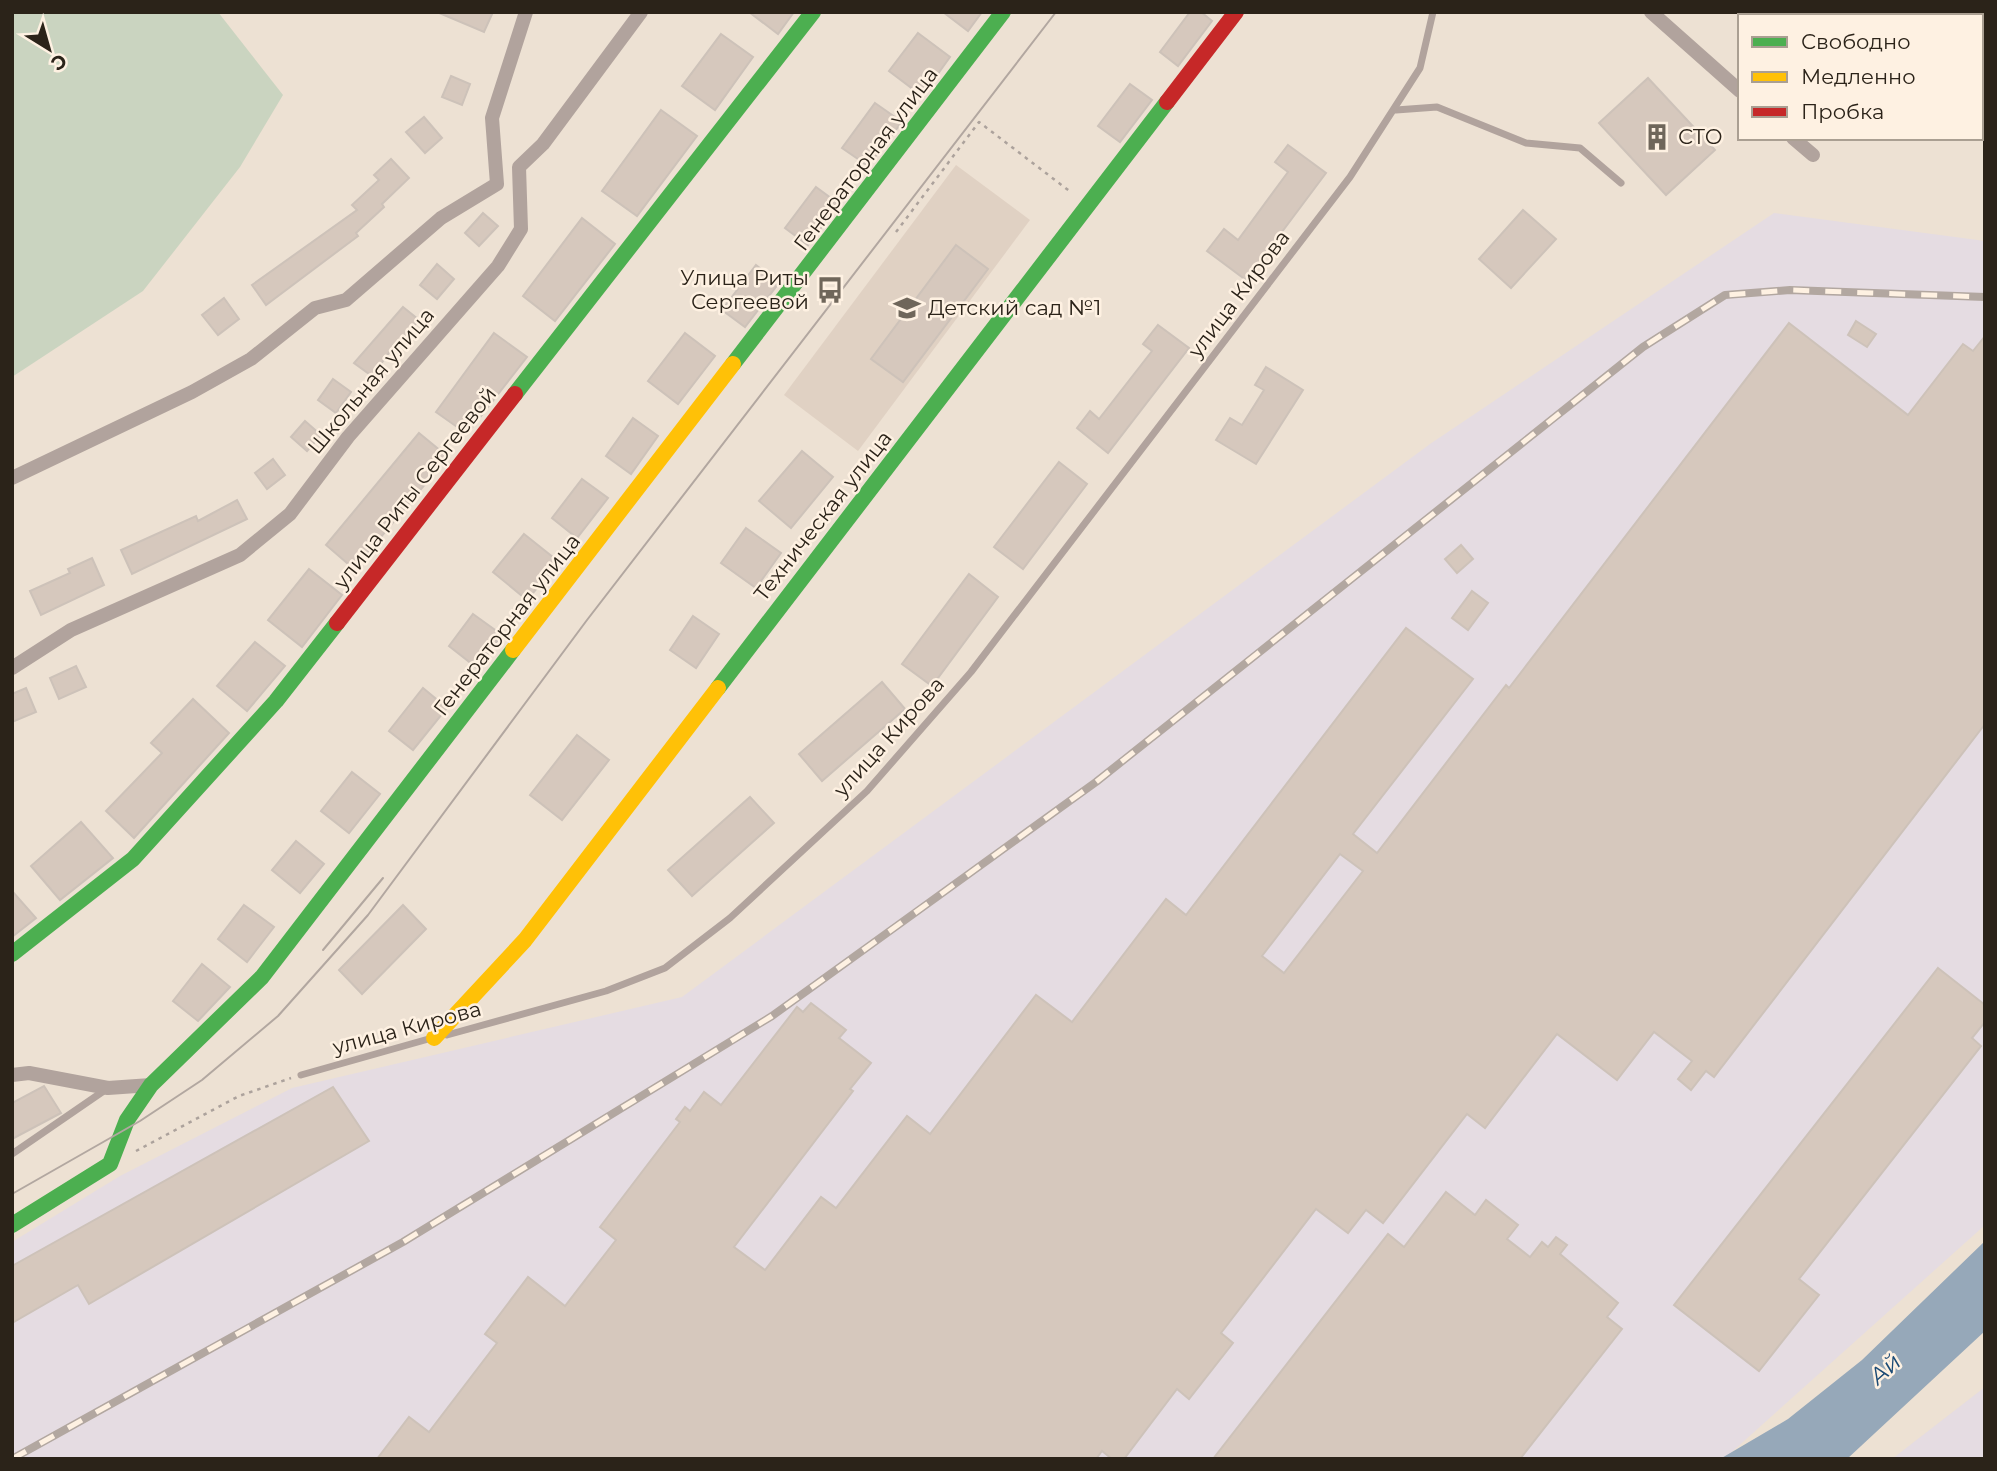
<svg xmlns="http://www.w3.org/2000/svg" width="1997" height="1471" viewBox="0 0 1997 1471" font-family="Montserrat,sans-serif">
<rect width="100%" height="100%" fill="#ede1d3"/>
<g fill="#e5dce2">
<polygon points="1774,213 1985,241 1985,1225 1724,1459 12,1459 12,1242 120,1176 292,1088 682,997 1430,444"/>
<polygon points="1985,1387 1985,1459 1892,1459"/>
</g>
<polygon fill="#e0d1c3" points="956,165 1030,220 858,451 784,395"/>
<polygon fill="#cad4c0" points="12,12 218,12 283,95 240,167 143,291 12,377"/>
<polygon fill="#96a8b9" points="1985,1241 1985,1331 1847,1459 1720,1459 1788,1419 1862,1360"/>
<g fill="#d6c8bd" stroke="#cdc2b9" stroke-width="2" fill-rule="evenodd">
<polygon points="437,12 493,12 484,32"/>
<polygon points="749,12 794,12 778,34"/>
<polygon points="943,12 982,12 968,31"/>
<polygon points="1190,12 1201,12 1212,21 1178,66 1160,52"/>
<polygon points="918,33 950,57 922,96 889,71"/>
<polygon points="721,34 753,57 715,110 682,86"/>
<polygon points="451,76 470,84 462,105 442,97"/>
<polygon points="1648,78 1715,150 1666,195 1599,123"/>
<polygon points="1130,84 1152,100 1120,142 1098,126"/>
<polygon points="875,103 902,122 868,166 842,148"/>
<polygon points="661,110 697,136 637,216 602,191"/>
<polygon points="424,117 442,138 425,153 406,132"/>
<polygon points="1288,145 1326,173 1246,280 1207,251 1224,229 1238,240 1288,172 1275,162"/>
<polygon points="391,159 409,178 382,204 384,207 356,233 358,236 266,305 252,285 357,210 352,205 379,180 374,175"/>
<polygon points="816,187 839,204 808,245 785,228"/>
<polygon points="1523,210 1556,239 1511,288 1479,259"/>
<polygon points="483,213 498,226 479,246 465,233"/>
<polygon points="582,218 615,244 555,321 523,296"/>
<polygon points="956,245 988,269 903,382 871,359"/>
<polygon points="437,264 454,279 437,299 420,285"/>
<polygon points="756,265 779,283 745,327 722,310"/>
<polygon points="224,298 239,319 218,335 202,315"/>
<polygon points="403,307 419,320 399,344 397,342 372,376 354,363"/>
<polygon points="1856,321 1876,334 1867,347 1848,335"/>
<path d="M1789,323l119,92 55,-71 10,7 12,-15v388l-271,353 -8,-6 -15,19 -13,-11 14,-18 -38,-29 -37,48 -60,-46 -72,94 -18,-14 -84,109 -17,-13 -18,23 -32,-24 -95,124 12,10 -44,56 -12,-10 -53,70h-12l-10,-8 -6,8h-719l32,-42 20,15 68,-89 -12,-9 43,-57 37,29 51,-66 -16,-13 80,-105 -4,-3 9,-12 5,4 14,-19 17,13 76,-98 6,5 8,-9 35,27 -7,8 32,25 -21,26 3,2 -119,156 31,23 56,-73 15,11 71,-92 23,18 106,-139 36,27 94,-123 20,16 220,-287 67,51 -120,155 24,19 129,-168 3,3zM1340,854l23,17 -79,102 -22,-17z"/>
<polygon points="1158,325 1189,348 1108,453 1077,428 1090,411 1099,419 1152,351 1143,344"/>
<polygon points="494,333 527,357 467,434 436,412"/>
<polygon points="685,333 715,356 678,404 648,381"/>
<polygon points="1266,367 1303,390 1256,464 1216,440 1230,418 1242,425 1264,390 1255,385"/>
<polygon points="333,379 351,392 336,413 318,400"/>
<polygon points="633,418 658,436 631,474 606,456"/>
<polygon points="305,421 321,435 307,451 291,437"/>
<polygon points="419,433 448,457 354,569 326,545"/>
<polygon points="802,451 833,477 791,528 759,501"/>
<polygon points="273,459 285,475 267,489 255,473"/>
<polygon points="1059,462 1087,484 1023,569 994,547"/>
<polygon points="582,479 608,498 577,538 552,518"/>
<polygon points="237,500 247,519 132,574 121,550 196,516 198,521"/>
<polygon points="746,528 781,553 756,588 721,563"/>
<polygon points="524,534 559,562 527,600 493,572"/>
<polygon points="1461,545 1473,559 1457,573 1445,559"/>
<polygon points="92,558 104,585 41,615 30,591 70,573 68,569"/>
<polygon points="309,569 342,595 302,647 268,620"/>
<polygon points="969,574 998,597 932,686 902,664"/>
<polygon points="1472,591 1488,603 1468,630 1452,618"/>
<polygon points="473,614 502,635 477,668 449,646"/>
<polygon points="693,616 719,634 696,668 670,650"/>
<polygon points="255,642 285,666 247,711 217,686"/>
<polygon points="76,666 86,687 59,699 50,678"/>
<polygon points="882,682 905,709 822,781 799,754"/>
<polygon points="26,688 36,712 12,722 12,694"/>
<polygon points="423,688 447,708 413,750 389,731"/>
<polygon points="193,699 229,733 134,838 106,811 162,753 151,743"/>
<polygon points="577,735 609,760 562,820 530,795"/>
<polygon points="352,772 380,794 349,833 321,811"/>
<polygon points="750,797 774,823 692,896 668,870"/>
<polygon points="81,822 113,858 60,900 31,866"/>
<polygon points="296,841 324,864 300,893 272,870"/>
<polygon points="12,891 36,918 12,937"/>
<polygon points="244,905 274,927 247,962 218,939"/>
<polygon points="403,905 426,929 362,994 339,970"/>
<polygon points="202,964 230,987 198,1021 173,1001"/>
<polygon points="1938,968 1985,1005 1985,1022 1972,1038 1981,1046 1799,1279 1819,1295 1759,1371 1674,1305"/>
<polygon points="44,1086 61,1113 12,1139 12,1103"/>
<polygon points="333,1087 369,1141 89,1304 78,1285 12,1323 12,1266"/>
<polygon points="1446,1192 1475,1215 1486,1200 1518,1225 1507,1239 1530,1257 1542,1242 1548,1247 1556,1237 1567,1245 1560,1254 1618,1303 1607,1317 1622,1329 1520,1459 1213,1459 1388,1234 1404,1247"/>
</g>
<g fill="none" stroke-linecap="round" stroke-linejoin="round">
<g stroke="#aca29c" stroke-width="2.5" stroke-dasharray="3.5 5" stroke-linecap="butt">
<polyline points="896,232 979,122 1072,193"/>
<polyline points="136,1151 239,1096 291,1078"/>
</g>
<g stroke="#b1a39d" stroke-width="7">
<polyline points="1981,70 1985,72"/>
<polyline points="1396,110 1437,107 1526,143 1580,148 1621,183"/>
<polyline points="447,1035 606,991 665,968 730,918 867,791 971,672 1350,177 1420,68 1433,12"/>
<polyline points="301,1075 432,1038"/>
<polyline points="12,1154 108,1088"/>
</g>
<g stroke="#b1a39d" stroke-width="14">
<polyline points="1651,12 1740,91"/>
<polyline points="1904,12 1908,16"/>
<polyline points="1793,138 1813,155"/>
<polyline points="12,478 192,392 251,359 315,308 346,300 441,218 497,184 492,118 526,12"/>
<polyline points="12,668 71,630 240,555 290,514 348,437 498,266 521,229 519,167 543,144 641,12"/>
<polyline points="12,1075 29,1073 108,1088 151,1085"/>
</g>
<g stroke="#4caf50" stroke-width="16">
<polyline points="733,364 1003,12"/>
<polyline points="515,394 813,12"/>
<polyline points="718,688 1167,102"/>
<polyline points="12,954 133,859 276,701 337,623"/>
<polyline points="12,1225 110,1164 127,1120 151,1085 262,977 513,650"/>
</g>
<g stroke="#ffc107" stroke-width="16">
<polyline points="513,650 733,364"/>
<polyline points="434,1038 525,940 718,688"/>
</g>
<g stroke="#c62828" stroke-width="16">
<polyline points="1167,102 1236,12"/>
<polyline points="337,623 515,394"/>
</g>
<g stroke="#b2a7a0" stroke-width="2">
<polyline points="323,950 383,878"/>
<polyline points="12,1194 140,1121 202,1080 278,1016 311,979 368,915 587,620 1056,12"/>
</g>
<defs>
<polyline id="rail" points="12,1459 403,1242 772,1016 1096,782 1643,347 1725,295 1790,290 1985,297"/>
</defs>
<use href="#rail" stroke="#b2a7a0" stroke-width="8"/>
<use href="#rail" stroke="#fef1e2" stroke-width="5" stroke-dasharray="16" stroke-linecap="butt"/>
</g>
<defs>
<symbol id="building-bare" viewBox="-9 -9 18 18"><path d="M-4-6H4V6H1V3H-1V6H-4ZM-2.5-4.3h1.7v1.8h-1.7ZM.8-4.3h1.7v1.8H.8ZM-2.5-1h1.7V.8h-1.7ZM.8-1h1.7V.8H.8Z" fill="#6f665a" stroke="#fef1e2" stroke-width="2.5" paint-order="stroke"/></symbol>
<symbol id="bus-bare" viewBox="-9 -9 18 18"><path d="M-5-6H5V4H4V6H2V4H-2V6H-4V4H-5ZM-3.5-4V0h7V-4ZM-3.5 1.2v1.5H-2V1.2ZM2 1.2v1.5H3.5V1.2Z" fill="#6f665a" stroke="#fef1e2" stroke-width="2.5" paint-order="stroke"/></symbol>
<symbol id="school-bare" viewBox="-9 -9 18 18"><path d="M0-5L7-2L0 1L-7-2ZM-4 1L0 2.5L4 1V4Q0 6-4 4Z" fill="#6f665a" stroke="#fef1e2" stroke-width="2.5" paint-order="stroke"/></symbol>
</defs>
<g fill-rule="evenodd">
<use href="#building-bare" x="1638" y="118" width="38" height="38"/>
<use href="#bus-bare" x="811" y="271" width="38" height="38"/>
<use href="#school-bare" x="888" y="289" width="38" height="38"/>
</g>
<g text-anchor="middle" stroke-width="5" stroke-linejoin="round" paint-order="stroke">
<g font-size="21" fill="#2b2319" stroke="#fef1e2" text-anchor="start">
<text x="1678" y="144">СТО</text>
<text x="809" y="285" text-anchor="end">Улица Риты<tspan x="809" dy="24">Сергеевой</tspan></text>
<text x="928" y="315">Детский сад №1</text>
</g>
<g font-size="21" fill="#2b2319" stroke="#fef1e2">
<text transform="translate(866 159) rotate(-53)" y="7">Генераторная улица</text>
<text transform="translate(1239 294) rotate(-53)" y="7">улица Кирова</text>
<text transform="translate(371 381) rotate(-50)" y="7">Школьная улица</text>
<text transform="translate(415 488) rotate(-52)" y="7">улица Риты Сергеевой</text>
<text transform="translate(823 516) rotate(-52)" y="7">Техническая улица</text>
<text transform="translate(507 625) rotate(-52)" y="7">Генераторная улица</text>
<text transform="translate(889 737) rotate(-48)" y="7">улица Кирова</text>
<text transform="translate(407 1028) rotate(-15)" y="7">улица Кирова</text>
</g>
<g font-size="23" font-style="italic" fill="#1b4a75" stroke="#fef1e2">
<text transform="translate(1885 1369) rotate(-42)" y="8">Ай</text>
</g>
</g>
<rect width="1997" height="1471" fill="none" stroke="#2b2319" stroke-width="28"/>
<rect x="1738" y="14" width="245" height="126" fill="#fef1e2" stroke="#aa9f92" stroke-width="2"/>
<rect x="1752" y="37" width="35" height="10" fill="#4caf50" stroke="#aa9f92" stroke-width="2"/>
<text x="1801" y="49" font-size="21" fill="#2b2319">Свободно</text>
<rect x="1752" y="72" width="35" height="10" fill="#ffc107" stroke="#aa9f92" stroke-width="2"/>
<text x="1801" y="84" font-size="21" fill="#2b2319">Медленно</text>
<rect x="1752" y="107" width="35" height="10" fill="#c62828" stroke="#aa9f92" stroke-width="2"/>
<text x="1801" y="119" font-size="21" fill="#2b2319">Пробка</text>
<g transform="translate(49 49) rotate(143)" stroke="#fef1e2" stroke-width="5" paint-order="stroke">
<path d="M0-5L12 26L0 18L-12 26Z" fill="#2b2319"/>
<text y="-10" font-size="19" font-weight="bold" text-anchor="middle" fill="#2b2319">С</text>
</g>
</svg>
